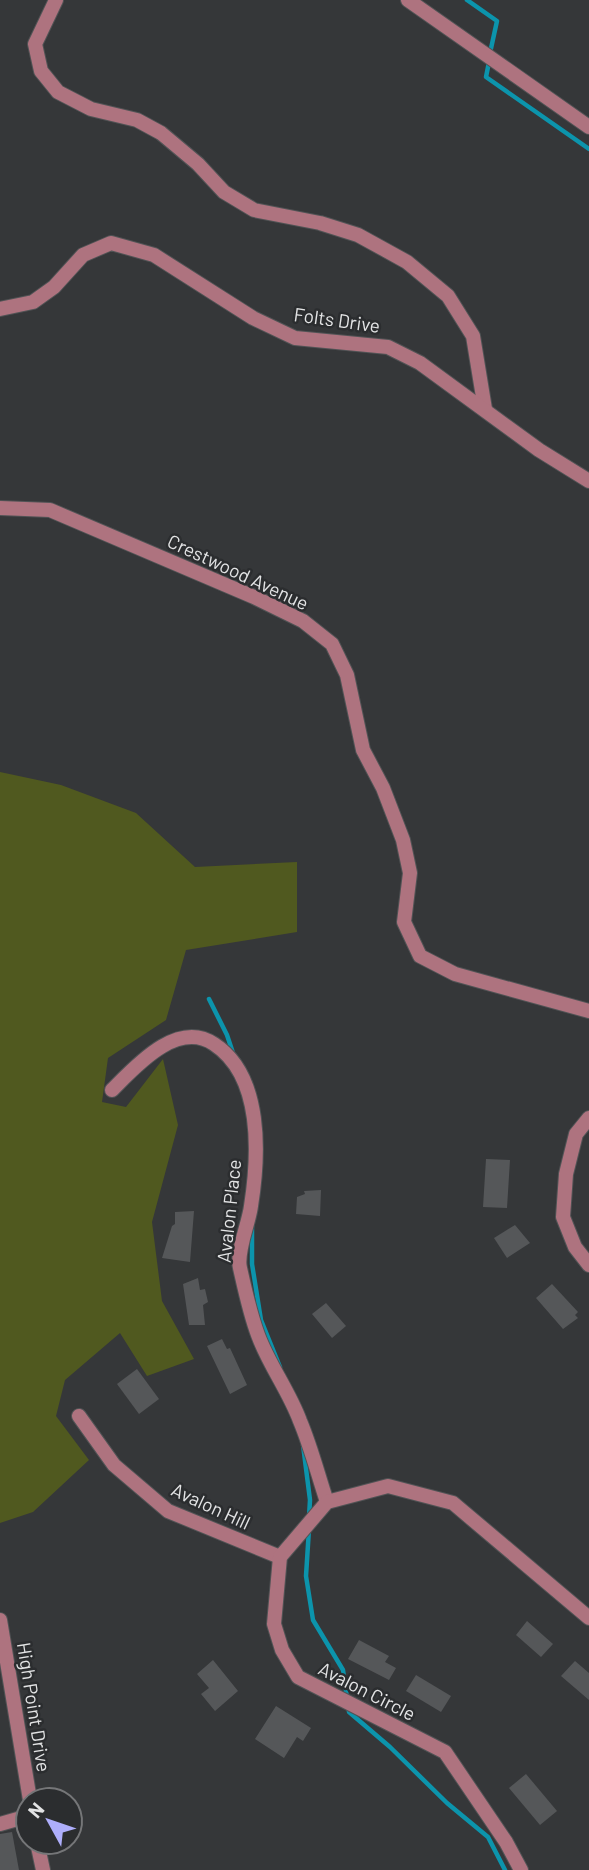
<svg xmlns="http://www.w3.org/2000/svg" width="589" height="1870" viewBox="0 0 589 1870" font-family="Barlow,sans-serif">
<rect width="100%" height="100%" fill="#353739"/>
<polygon fill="#50591f" points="0,772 61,785 136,813 195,867 297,862 297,932 186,950 166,1020 108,1058 102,1102 126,1107 163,1059 178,1125 152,1222 162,1301 194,1359 147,1376 120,1333 65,1380 56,1416 89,1460 33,1512 0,1523"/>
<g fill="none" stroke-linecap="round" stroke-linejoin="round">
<g stroke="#0c94ac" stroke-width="4.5">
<polyline points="467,0 497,21 490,53"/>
<polyline points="489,62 486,77 589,149"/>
<polyline points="209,999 227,1035 234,1056"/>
<polyline points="252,1226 252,1264 261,1320 280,1367"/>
<polyline points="303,1445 310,1500 309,1517"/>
<polyline points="309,1529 306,1576 313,1620 343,1670 349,1712 390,1747 447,1803 488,1837 505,1870"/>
</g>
</g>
<g fill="#555759">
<polygon points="486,1159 510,1160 507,1208 483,1207"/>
<polygon points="321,1190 320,1216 296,1214 297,1197 305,1194 304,1191"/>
<polygon points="194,1211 190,1262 162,1258 172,1226 175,1224 175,1212"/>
<polygon points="515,1225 530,1243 507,1258 494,1238"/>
<polygon points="198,1278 200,1290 205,1289 208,1302 203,1305 205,1325 189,1325 183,1284"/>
<polygon points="552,1284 578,1312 575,1315 578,1318 563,1329 536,1298"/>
<polygon points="326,1303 346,1326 332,1338 312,1314"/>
<polygon points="222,1339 227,1349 230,1348 247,1385 230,1394 207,1346"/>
<polygon points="137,1369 159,1399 139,1414 117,1384"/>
<polygon points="527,1621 553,1644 541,1657 516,1635"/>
<polygon points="359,1640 389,1656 385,1662 396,1668 389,1680 348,1659"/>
<polygon points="213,1660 238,1691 215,1711 201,1694 209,1688 197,1674"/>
<polygon points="575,1661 589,1673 589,1700 561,1676"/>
<polygon points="416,1675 451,1696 441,1712 406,1691"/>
<polygon points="276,1706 311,1728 303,1741 297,1737 284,1758 255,1739"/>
<polygon points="526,1774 557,1811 540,1825 509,1788"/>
<polygon points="12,1832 19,1870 0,1870 0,1834"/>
</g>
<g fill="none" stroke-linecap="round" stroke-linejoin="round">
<defs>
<g id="street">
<polyline points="56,0 35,44 41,71 58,92 91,109 137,120 161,133 198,164 224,192 254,210 320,223 358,235 407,262 448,296 473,336 485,409"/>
<polyline points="408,0 589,127"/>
<polyline points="0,309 33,302 54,287 83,255 111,243 154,255 253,318 295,338 388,347 420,363 539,450 589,481"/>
<polyline points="0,508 50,510 254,597 303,621 332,644 347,675 363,750 383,788 403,840 410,873 404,922 420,956 455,974 589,1011"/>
<path d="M112,1090c23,-23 65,-71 102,-46 49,32 45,111 37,162 -2,17 -15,46 -11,62 5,22 10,46 18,67 11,30 31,56 42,86 11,26 18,54 27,81"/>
<polyline points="589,1118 576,1134 566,1174 563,1217 575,1247 589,1265"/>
<polyline points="79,1416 114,1465 168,1511 280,1557"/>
<polyline points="0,1620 30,1800"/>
<polyline points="0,1824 28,1816"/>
<polyline points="37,1842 43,1870"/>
<polyline points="521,1870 506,1842 445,1752 298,1677 282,1650 274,1624 280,1557 327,1502 388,1486 453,1503 589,1618"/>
</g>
</defs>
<use href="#street" stroke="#515355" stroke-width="16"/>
<use href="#street" stroke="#ae737f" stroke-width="14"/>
</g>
<g text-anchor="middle" stroke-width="5" stroke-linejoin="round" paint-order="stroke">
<g font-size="19" fill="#e3e4e5" stroke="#2b2d2f">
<text transform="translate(337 320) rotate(8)" y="7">Folts Drive</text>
<text transform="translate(238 572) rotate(25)" y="7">Crestwood Avenue</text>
<text transform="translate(229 1211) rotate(-84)" y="7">Avalon Place</text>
<text transform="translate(211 1506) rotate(25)" y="7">Avalon Hill</text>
<text transform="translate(367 1691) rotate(27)" y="7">Avalon Circle</text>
<text transform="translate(34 1707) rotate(81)" y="7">High Point Drive</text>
</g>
</g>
<g transform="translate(49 1821) rotate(310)"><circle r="33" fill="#2b2d2f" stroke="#757678" stroke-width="2"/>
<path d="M0-5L12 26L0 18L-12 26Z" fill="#aeaefb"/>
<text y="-10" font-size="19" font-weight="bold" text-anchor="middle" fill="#e3e4e5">N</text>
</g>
</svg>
